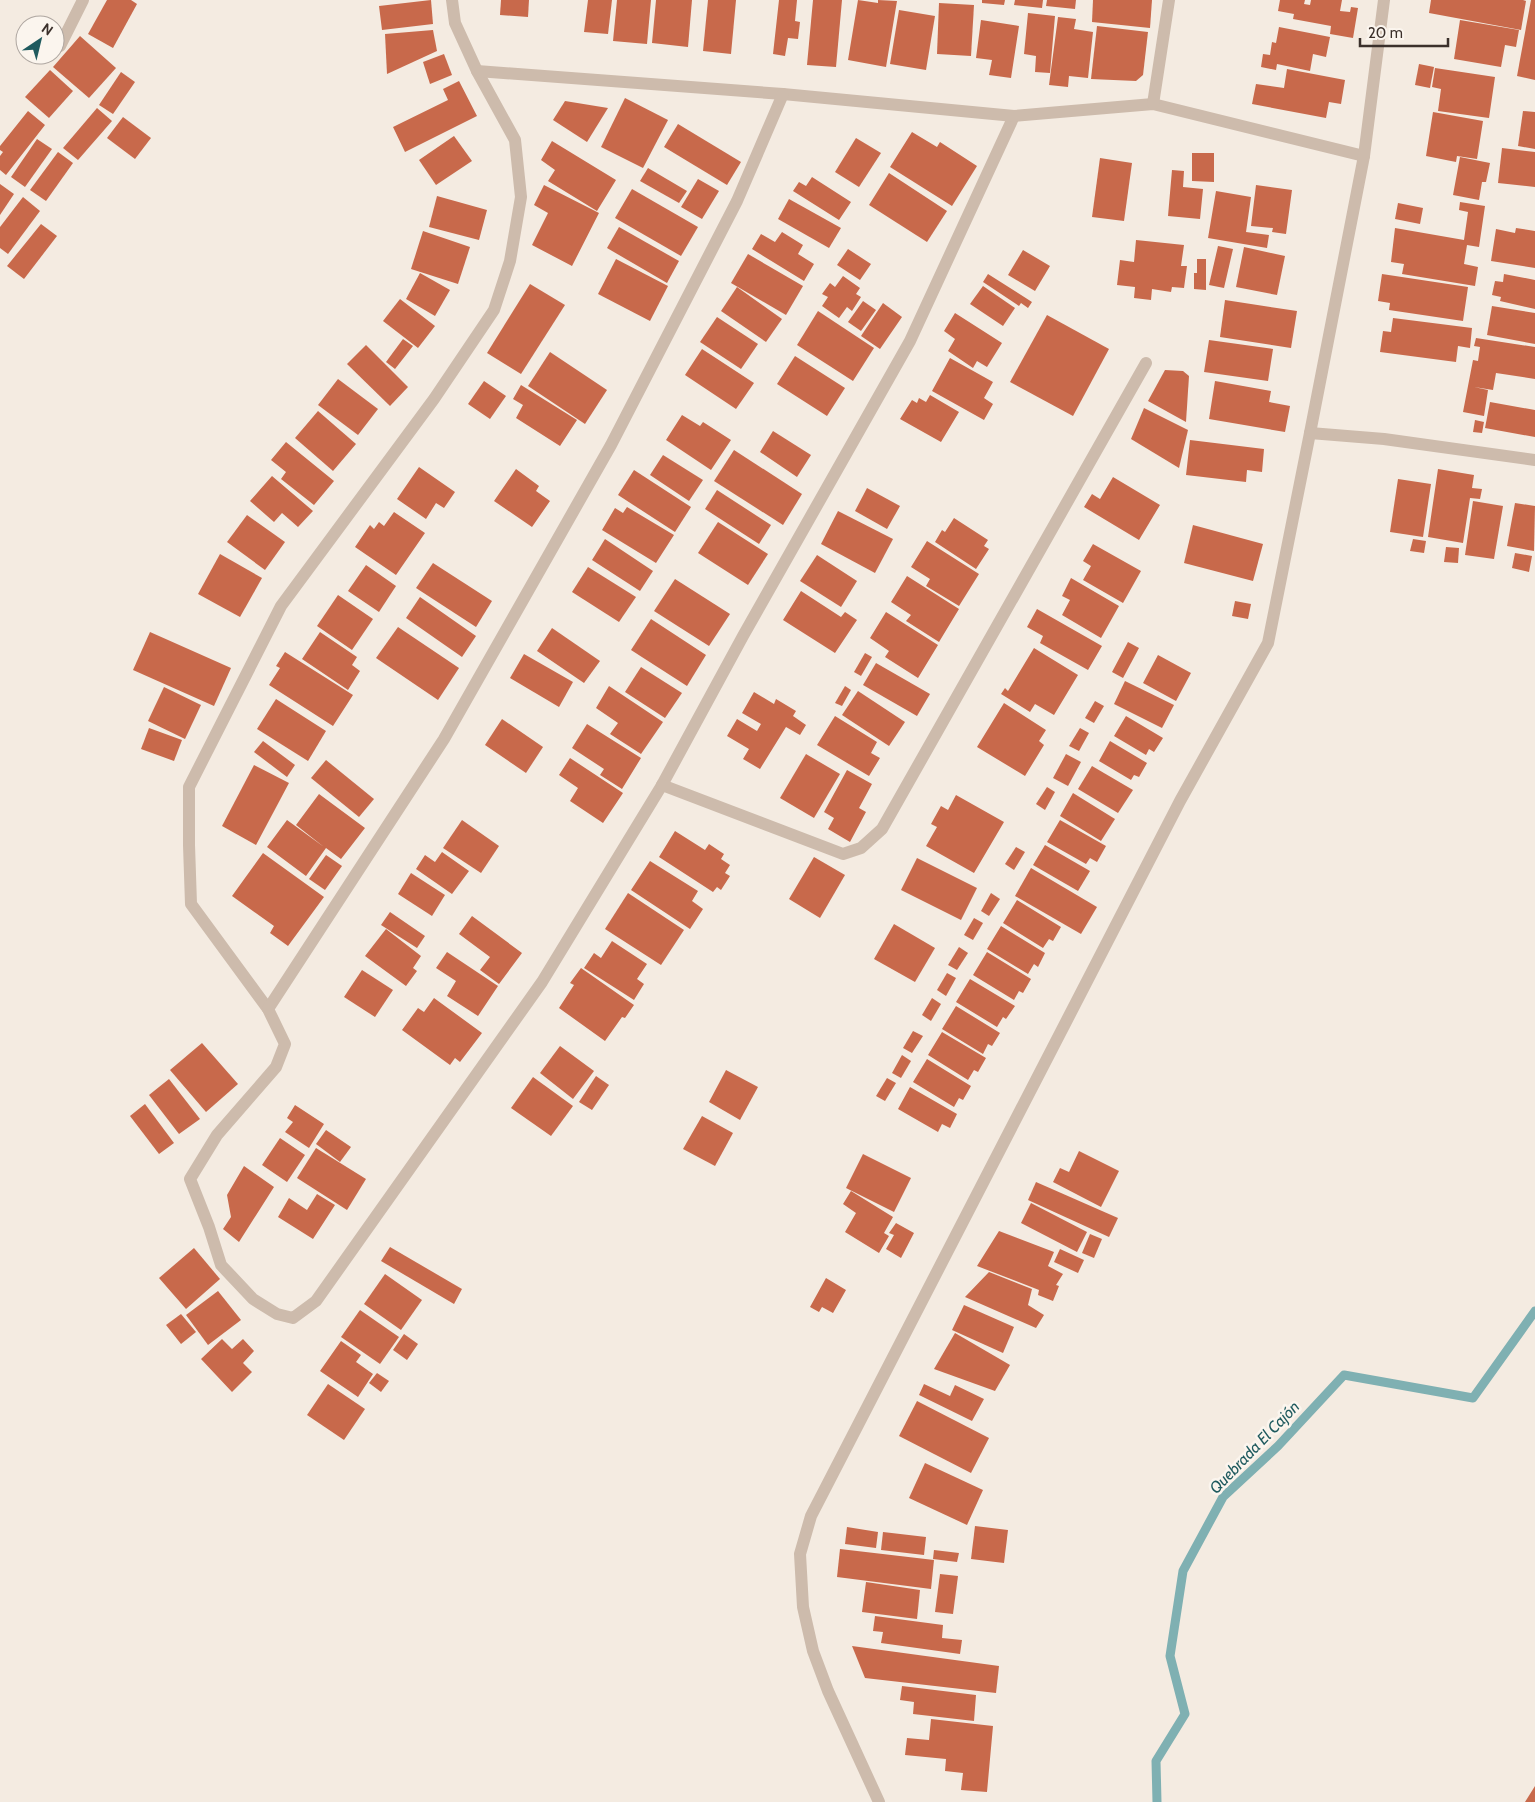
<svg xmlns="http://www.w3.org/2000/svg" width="1535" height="1802" viewBox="0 0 1535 1802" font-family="Cabin,sans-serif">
<rect width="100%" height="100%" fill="#f4ebe1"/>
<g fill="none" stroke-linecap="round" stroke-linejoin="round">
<polyline stroke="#7fb0b2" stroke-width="9" points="1157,1802 1156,1761 1185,1714 1170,1656 1183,1571 1223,1497 1278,1446 1344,1375 1473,1398 1535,1311"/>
</g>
<g fill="#c8694b">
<polygon points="107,0 131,0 137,4 113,48 88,34"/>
<polygon points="431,0 433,24 382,30 379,6"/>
<polygon points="501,0 529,0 528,17 500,15"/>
<polygon points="588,0 612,0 608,34 584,32"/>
<polygon points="617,0 651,0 647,44 613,41"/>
<polygon points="656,0 692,0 688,47 652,43"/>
<polygon points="708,0 736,0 731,54 703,51"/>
<polygon points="779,0 797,0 795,21 800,22 798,39 788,38 785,56 773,54"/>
<polygon points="813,0 842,0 836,67 807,65"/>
<polygon points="858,0 878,3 878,0 897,1 886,67 848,60"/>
<polygon points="982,0 1005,0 1004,5 982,3"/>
<polygon points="1015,0 1043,0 1042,8 1014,5"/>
<polygon points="1047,0 1076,0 1075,9 1046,6"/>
<polygon points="1093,0 1152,0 1150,28 1092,22"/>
<polygon points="1280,0 1305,0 1304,4 1310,5 1311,0 1342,0 1340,11 1350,12 1351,7 1358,8 1353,38 1330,34 1331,26 1293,19 1294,14 1278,11"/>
<polygon points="1431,0 1523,0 1526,1 1521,30 1429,13"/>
<polygon points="1531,0 1535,0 1535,80 1517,76"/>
<polygon points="939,3 974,5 971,56 937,54"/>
<polygon points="899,10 935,16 926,70 890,64"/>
<polygon points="1028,13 1055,16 1050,73 1035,72 1036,56 1024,54"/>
<polygon points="1058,17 1076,19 1074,29 1093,32 1088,78 1069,76 1068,87 1049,85"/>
<polygon points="981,20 1019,26 1011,78 989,75 992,60 976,58"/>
<polygon points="1460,20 1519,30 1516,47 1505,45 1501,67 1454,59"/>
<polygon points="1097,26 1148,32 1143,75 1136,81 1091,79"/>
<polygon points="1279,27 1330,37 1326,57 1313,54 1310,71 1277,64 1276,70 1261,67 1263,54 1270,55 1272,42 1276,43"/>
<polygon points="433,30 437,51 387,74 385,34"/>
<polygon points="80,36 116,68 89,98 53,67"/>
<polygon points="444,54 452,75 430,84 423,62"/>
<polygon points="1419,64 1434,67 1430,88 1415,85"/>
<polygon points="1435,68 1495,77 1489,118 1438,111 1441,89 1432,87"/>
<polygon points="1287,69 1345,80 1341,104 1329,102 1326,118 1252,104 1256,84 1284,88"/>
<polygon points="50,70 73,91 49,118 25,97"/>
<polygon points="121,72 135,82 113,114 99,105"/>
<polygon points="459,81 477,116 405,152 393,127 448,100 443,89"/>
<polygon points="625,98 668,120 643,168 601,147"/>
<polygon points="565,101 608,108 587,142 553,120"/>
<polygon points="97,108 112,121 78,160 63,148"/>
<polygon points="28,111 45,125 6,175 0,170 0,156 3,152 0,150 0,146"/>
<polygon points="1523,111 1535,112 1535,149 1518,146"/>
<polygon points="1433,112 1483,121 1477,159 1457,156 1456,162 1426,156"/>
<polygon points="123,117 151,138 135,159 107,138"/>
<polygon points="678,124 741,162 727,185 664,147"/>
<polygon points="912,132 937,147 940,142 977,166 952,206 890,167"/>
<polygon points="454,136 472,161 436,185 419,160"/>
<polygon points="856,138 881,153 859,187 835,172"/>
<polygon points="37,139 52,149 25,187 11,177"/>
<polygon points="552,141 616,180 597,211 548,181 555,170 541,160"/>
<polygon points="1502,148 1535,152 1535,187 1498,183"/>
<polygon points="58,152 73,163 46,201 30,190"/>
<polygon points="1192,153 1214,153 1214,182 1192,181"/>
<polygon points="1460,157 1490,163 1486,182 1482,182 1479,200 1453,195"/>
<polygon points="1100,158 1132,163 1124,221 1092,217"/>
<polygon points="648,168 687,191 679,203 640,181"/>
<polygon points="1172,170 1184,171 1183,187 1203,189 1200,219 1168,216"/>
<polygon points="889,173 947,211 927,242 869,205"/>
<polygon points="812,177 851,202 839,220 793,191 799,182 806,186"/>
<polygon points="698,179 719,191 702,219 681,207"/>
<polygon points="0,184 14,194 0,215"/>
<polygon points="544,185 599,213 572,266 532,245 548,213 534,205"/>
<polygon points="1256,185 1292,190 1286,234 1272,232 1273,228 1251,226"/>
<polygon points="632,189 698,227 681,256 615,218"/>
<polygon points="1216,191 1251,197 1246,232 1269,235 1267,248 1208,238"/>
<polygon points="437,196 487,210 479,240 429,227"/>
<polygon points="23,197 40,211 8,254 0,248 0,227"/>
<polygon points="789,199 841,228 829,248 778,219"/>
<polygon points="1460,202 1485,206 1479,247 1467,245 1464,264 1478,267 1475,286 1402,274 1404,264 1391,262 1395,228 1464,240 1468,212 1459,210"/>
<polygon points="1398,203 1423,208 1420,224 1395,219"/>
<polygon points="41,224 57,236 24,279 7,266"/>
<polygon points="619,227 679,261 667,283 607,248"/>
<polygon points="1516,228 1535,231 1535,268 1491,261 1496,229 1515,233"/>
<polygon points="423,231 470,247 458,284 411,269"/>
<polygon points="782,232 803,245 798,254 814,264 804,281 752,249 761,234 775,242"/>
<polygon points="1136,240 1184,245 1181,266 1187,266 1184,288 1172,287 1171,292 1152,289 1151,300 1134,298 1135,287 1117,285 1120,260 1134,262"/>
<polygon points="1218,246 1233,249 1224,288 1209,285"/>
<polygon points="1244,247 1285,256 1277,295 1236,287"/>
<polygon points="848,249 871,264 860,280 837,265"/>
<polygon points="1023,250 1050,266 1035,291 1008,275"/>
<polygon points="748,254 803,286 786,315 731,283"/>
<polygon points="616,259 668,286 650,321 598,294"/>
<polygon points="1197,259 1206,259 1206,290 1194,289 1194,273 1197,273"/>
<polygon points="420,273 450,290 435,316 406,299"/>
<polygon points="988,274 1032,302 1028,308 1021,303 1019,306 983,282"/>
<polygon points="1382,274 1468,287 1463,321 1389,310 1390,303 1378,301"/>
<polygon points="1504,274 1535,280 1535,309 1500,301 1501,297 1492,295 1495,281 1503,282"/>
<polygon points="843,276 860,288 856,294 861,297 852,311 847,307 839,318 822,306 828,297 822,294 830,283 835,287"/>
<polygon points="530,284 565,305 521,374 487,353"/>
<polygon points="983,286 1015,308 1003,326 970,304"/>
<polygon points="737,287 782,319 766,342 721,311"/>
<polygon points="400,299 435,326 418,348 383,321"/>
<polygon points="1225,300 1297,311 1291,348 1220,337"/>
<polygon points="863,301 876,310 861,331 848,322"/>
<polygon points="883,303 902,317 880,349 861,336"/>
<polygon points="1492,306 1535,313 1535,344 1487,335"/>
<polygon points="818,311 874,348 853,381 797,345"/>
<polygon points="955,313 1002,343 987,367 977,361 973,368 948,351 955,339 944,331"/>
<polygon points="1047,315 1109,349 1073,416 1010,382"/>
<polygon points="717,317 758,344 741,369 700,342"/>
<polygon points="1393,318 1472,328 1470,348 1458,346 1456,362 1380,352 1383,331 1391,332"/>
<polygon points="1476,338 1535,347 1535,379 1496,373 1493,390 1474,387 1488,390 1484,416 1463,412 1473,360 1478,361 1480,347 1474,346"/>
<polygon points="403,339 413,346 395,369 386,362"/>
<polygon points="1209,340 1273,349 1268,381 1204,372"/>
<polygon points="366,345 408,387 390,406 347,364"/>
<polygon points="702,349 754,383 736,409 685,375"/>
<polygon points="550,352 607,390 585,424 528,386"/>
<polygon points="795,356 845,388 827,416 777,384"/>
<polygon points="950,358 993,382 984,398 993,404 984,420 932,391"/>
<polygon points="1165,370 1183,371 1189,376 1186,422 1148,401"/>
<polygon points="338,379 378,409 358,435 318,405"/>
<polygon points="484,381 506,396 490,419 468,404"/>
<polygon points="1215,381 1271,391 1269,402 1290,406 1285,432 1209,419"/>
<polygon points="521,385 577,420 560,446 516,418 523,405 513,399"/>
<polygon points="930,395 959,412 941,442 900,419 912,400 917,403 919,398 926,402"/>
<polygon points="1490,402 1535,410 1535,437 1485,428"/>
<polygon points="1144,408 1188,430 1179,468 1131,439"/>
<polygon points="318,411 356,444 333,471 295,438"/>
<polygon points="682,415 700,426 703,422 731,440 711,470 666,440"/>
<polygon points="1475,420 1484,422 1482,433 1473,432"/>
<polygon points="773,431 811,455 797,477 760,452"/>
<polygon points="1190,440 1264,449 1262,472 1247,470 1246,482 1186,475"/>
<polygon points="286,442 334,481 314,505 281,479 286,472 271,460"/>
<polygon points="734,450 802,494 783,525 714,481"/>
<polygon points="663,455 703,480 689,501 650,475"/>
<polygon points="419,467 455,492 444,508 436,503 426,519 397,499"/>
<polygon points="516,469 539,486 536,491 550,501 532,527 494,501"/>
<polygon points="1438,469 1474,475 1472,488 1482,489 1480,499 1470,498 1463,543 1428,537"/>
<polygon points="634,470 691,507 675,532 618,495"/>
<polygon points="272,476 313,511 298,527 282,513 274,522 250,501"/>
<polygon points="1113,477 1160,505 1139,540 1084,507 1092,494 1100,499"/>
<polygon points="1398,479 1431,484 1423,537 1390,532"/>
<polygon points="867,488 900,506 887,529 855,511"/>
<polygon points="717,490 771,525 759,544 705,509"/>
<polygon points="1473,501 1503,506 1494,559 1465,555"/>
<polygon points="1515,503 1535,506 1534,551 1507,546"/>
<polygon points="627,507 674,535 656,563 602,530 615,508 623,513"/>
<polygon points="838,511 893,539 875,573 821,544"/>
<polygon points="394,512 425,533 396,575 355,547 370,525 374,529 379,522 384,526"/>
<polygon points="247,515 285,542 265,570 227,542"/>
<polygon points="954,518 988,540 984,546 989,549 976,569 935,542 942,530 945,532"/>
<polygon points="718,522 768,554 748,585 698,553"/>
<polygon points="1193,525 1263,544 1253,581 1184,563"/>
<polygon points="605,539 653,571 640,591 592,560"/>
<polygon points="1413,539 1426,541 1424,553 1410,551"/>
<polygon points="927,541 979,574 959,606 926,586 930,579 911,567"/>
<polygon points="1093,544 1141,571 1123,603 1083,580 1091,566 1083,561"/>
<polygon points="1446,547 1459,548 1458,563 1444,562"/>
<polygon points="1515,553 1532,556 1529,572 1512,568"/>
<polygon points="220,554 262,578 240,617 198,594"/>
<polygon points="817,555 857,581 841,607 800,581"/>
<polygon points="433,563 492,601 476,627 416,588"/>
<polygon points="366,565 396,586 379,612 348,591"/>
<polygon points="588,567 636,597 619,622 572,592"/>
<polygon points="907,576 959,609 939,642 906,621 911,615 891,602"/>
<polygon points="1071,578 1119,606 1101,638 1062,615 1070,600 1062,596"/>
<polygon points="675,579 730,614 709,646 654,611"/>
<polygon points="801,591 841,617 845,612 857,620 835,653 783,620"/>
<polygon points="338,595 373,619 352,650 317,626"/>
<polygon points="420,597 476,636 462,657 406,618"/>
<polygon points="1235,601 1251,604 1248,619 1232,616"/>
<polygon points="1037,609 1102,646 1088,670 1040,643 1043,636 1027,627"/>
<polygon points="886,612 938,645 918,678 885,657 889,651 870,638"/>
<polygon points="651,619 706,655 687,686 631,650"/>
<polygon points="398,627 459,668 438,700 376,658"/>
<polygon points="552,628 600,661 584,683 537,651"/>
<polygon points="150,632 231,668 214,706 133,670"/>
<polygon points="320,632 357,657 352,665 360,671 348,690 302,659"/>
<polygon points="1128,642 1139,648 1123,678 1112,672"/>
<polygon points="1034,648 1078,675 1054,715 1035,704 1030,712 1001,694 1005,688 1008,691"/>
<polygon points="285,652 353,695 333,726 269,685 280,668 276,666"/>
<polygon points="865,653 872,657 861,676 854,672"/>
<polygon points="524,654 573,682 559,707 510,678"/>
<polygon points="1158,655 1191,673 1176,701 1143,683"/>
<polygon points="876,663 930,694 917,716 863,685"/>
<polygon points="641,667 682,693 665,718 625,692"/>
<polygon points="1125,681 1174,705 1162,728 1114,704"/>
<polygon points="609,686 663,722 641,754 610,734 618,723 596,708"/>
<polygon points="845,686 851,690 842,706 835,703"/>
<polygon points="164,687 201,705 185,739 148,721"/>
<polygon points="858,691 905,722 889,746 842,715"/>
<polygon points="754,692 774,704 776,699 796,711 793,716 806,725 800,735 786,727 760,769 743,759 749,749 727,736 737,719 757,731 761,724 742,713"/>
<polygon points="276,699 326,731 308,761 257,729"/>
<polygon points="1095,701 1104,706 1094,723 1085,718"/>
<polygon points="1004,703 1046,730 1039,741 1044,745 1025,776 977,747"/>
<polygon points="835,716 877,742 871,753 880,758 869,776 817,745"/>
<polygon points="1126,716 1163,738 1154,752 1149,749 1146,755 1114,736"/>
<polygon points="502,719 543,747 526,773 485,745"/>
<polygon points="587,724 641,758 622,789 600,775 604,769 572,748"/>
<polygon points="149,728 182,740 174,761 141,749"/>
<polygon points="1080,728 1089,733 1079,751 1069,746"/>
<polygon points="263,741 295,765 287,777 254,752"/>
<polygon points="1110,741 1147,763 1139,777 1134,775 1131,780 1099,761"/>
<polygon points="806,754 840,774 814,818 780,798"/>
<polygon points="1066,754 1081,762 1068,786 1053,778"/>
<polygon points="570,758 623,793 603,823 570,801 578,788 559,775"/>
<polygon points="326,760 374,799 359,817 311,778"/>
<polygon points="254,765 289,783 256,845 222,826"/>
<polygon points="1092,766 1133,790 1118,813 1078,789"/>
<polygon points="847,770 872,784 859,808 866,812 850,842 828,829 834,818 824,812"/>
<polygon points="1047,787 1055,792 1045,810 1036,804"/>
<polygon points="1073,793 1115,819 1101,841 1060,816"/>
<polygon points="319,794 365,828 341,859 326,848 306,876 267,847 287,820 324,847 296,825"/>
<polygon points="956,795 1004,822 974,873 926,846 937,827 931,824 941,806 948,810"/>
<polygon points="462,820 499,846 481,873 443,848"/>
<polygon points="1060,820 1106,846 1097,862 1090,858 1086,864 1047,842"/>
<polygon points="675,831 705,850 709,844 724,854 721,859 730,865 725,873 730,876 721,890 717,887 713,892 659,857"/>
<polygon points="1045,845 1090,871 1078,891 1033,865"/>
<polygon points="1016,847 1025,852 1014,870 1005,864"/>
<polygon points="442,852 469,871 452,894 416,869 425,855 435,862"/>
<polygon points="263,853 324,897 288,946 270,933 274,926 232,896"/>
<polygon points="326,855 342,866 325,890 309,879"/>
<polygon points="814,857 845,875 820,918 789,899"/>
<polygon points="917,858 977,888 961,920 901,890"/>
<polygon points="650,861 698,891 692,901 703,909 690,929 631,890"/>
<polygon points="1031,868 1097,907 1081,934 1015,896"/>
<polygon points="411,873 445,895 432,916 398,894"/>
<polygon points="628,893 684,930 661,965 605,929"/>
<polygon points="991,893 1000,899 989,916 981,911"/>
<polygon points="1017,900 1061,927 1053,941 1049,939 1043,948 1003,923"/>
<polygon points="390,912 425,936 417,948 381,925"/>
<polygon points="472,916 522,953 499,984 480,970 490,957 459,934"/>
<polygon points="974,918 983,923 973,940 964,935"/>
<polygon points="894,924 935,948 915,982 874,959"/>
<polygon points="1001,926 1045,953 1038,967 1034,964 1028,974 987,949"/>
<polygon points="386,929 421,956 413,968 417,971 406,986 365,956"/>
<polygon points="612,941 647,964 637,979 644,984 634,1000 584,968 594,953 601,958"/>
<polygon points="959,947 968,953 957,970 948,965"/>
<polygon points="447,952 498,986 478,1016 447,996 456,981 436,968"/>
<polygon points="987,952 1031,979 1023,993 1019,991 1014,1000 973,975"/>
<polygon points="581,968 634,1005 625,1018 622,1017 605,1041 559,1008 574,985 570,983"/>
<polygon points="362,970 393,990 375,1017 344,997"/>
<polygon points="947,973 956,978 946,996 937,990"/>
<polygon points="970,979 1015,1006 1006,1019 1003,1017 997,1027 956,1002"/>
<polygon points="434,998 482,1033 460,1062 455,1058 450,1065 402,1030 418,1008 424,1012"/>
<polygon points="932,998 941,1004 931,1021 922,1015"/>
<polygon points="956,1006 1000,1033 992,1046 988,1044 983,1054 942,1029"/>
<polygon points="913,1031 923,1036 912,1053 903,1048"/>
<polygon points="942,1032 986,1058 978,1072 974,1070 968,1080 928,1055"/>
<polygon points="202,1043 238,1084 206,1112 170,1070"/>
<polygon points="560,1046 594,1071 573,1099 540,1073"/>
<polygon points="902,1055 911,1061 901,1078 892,1073"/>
<polygon points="927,1059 971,1086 963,1100 959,1098 954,1107 913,1082"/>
<polygon points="726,1070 758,1087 740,1120 709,1102"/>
<polygon points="596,1076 609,1085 592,1110 579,1102"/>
<polygon points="533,1077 573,1106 551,1136 511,1108"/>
<polygon points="887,1078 896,1083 885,1101 876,1096"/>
<polygon points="169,1079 200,1119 179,1134 149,1095"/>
<polygon points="910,1087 957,1114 950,1128 942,1124 938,1132 898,1109"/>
<polygon points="145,1104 174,1143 159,1154 130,1116"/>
<polygon points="295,1105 324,1124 309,1148 285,1132 293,1122 287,1118"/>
<polygon points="702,1116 733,1133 715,1166 683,1149"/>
<polygon points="326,1130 351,1147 340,1162 316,1144"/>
<polygon points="280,1138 305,1155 287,1182 262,1165"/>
<polygon points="316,1148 366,1179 347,1210 297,1178"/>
<polygon points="1079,1151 1119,1171 1101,1207 1053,1182 1060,1168 1069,1172"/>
<polygon points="863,1154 911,1178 894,1212 846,1188"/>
<polygon points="244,1166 274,1187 239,1242 223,1229 231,1217 227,1195"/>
<polygon points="1036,1182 1118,1218 1109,1237 1028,1200"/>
<polygon points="851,1191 893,1217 884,1233 889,1236 879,1253 845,1232 856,1213 843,1204"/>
<polygon points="317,1194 335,1205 313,1239 278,1217 289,1198 307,1210"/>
<polygon points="1031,1203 1087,1232 1077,1252 1021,1223"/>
<polygon points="896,1223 914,1233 901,1258 886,1249 894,1235 889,1233"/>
<polygon points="999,1231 1054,1252 1048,1266 1063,1274 1056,1285 1059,1286 1053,1301 1038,1295 1039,1290 977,1266"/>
<polygon points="1090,1234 1102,1239 1094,1258 1082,1253"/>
<polygon points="390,1247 462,1289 454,1304 381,1261"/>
<polygon points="194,1248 220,1279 186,1309 159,1278"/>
<polygon points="1060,1249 1084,1260 1078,1273 1054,1262"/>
<polygon points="989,1272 1032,1289 1028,1305 1044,1315 1036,1328 965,1297"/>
<polygon points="385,1274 422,1300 401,1330 364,1304"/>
<polygon points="826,1278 846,1290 833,1313 822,1307 819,1312 810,1307"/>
<polygon points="218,1291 241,1320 208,1345 186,1315"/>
<polygon points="964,1305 1014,1327 1003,1353 952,1330"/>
<polygon points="360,1310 399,1337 380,1364 341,1337"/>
<polygon points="181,1314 196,1332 181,1344 166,1325"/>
<polygon points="955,1333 1010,1365 995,1391 934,1369"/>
<polygon points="404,1334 418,1344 407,1360 393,1350"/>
<polygon points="222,1339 232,1349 243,1339 254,1351 243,1363 252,1372 232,1392 201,1359"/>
<polygon points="341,1341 361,1355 356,1362 373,1374 358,1397 320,1371"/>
<polygon points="377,1373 389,1381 381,1392 369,1383"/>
<polygon points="328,1384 365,1409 344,1440 307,1415"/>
<polygon points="924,1384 950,1396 955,1385 984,1399 972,1421 919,1395"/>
<polygon points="917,1401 989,1438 971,1473 899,1436"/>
<polygon points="925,1463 983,1490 967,1525 909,1498"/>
<polygon points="975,1526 1008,1530 1004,1563 971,1559"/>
<polygon points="847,1527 878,1532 876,1548 845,1544"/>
<polygon points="883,1532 926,1537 924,1555 881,1550"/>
<polygon points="840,1549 934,1560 931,1589 837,1577"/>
<polygon points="934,1550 959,1553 957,1562 933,1559"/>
<polygon points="940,1574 958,1576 953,1614 935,1612"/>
<polygon points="866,1582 920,1590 917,1619 862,1612"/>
<polygon points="875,1616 943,1625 942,1638 962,1640 960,1654 881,1643 883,1632 873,1631"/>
<polygon points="852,1646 999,1666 996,1693 865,1678"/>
<polygon points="902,1686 976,1695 974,1721 913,1714 914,1702 900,1700"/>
<polygon points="931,1719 993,1726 987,1792 961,1790 963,1773 945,1771 946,1759 905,1755 907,1738 929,1740"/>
<polygon points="1535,1786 1535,1802 1525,1802"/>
</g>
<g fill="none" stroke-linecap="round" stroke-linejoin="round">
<g stroke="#cdbbac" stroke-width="12">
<polyline points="452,0 455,23 477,71 515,140 521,197 510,261 494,310 434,399 281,606 189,787 189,845 191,904 268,1009 285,1044 276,1067 217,1135 190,1179 209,1227 221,1265 253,1299 277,1314 293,1318 316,1301 542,982 662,785 743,636 910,341 1014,116"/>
<polyline points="60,46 83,0"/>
<polyline points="477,71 783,94 1014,116 1153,104 1364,156"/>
<polyline points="1153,104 1169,0"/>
<polyline points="1310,433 1364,156 1384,0"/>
<polyline points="662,785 843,854 861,848 882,829 1146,363"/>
<polyline points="268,1009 444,739 611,445 737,201 783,94"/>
<polyline points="879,1802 828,1691 813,1651 803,1607 800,1554 811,1516 1180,801 1268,643 1310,433 1384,439 1535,460"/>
</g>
</g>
<g text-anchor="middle" stroke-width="5" stroke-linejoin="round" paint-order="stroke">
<g font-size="16" font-style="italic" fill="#1f5a5e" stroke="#fbf5ee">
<text transform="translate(1254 1447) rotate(-46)" y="6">Quebrada El Cajón</text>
</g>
</g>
<g transform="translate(40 40) rotate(35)"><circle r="24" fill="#fbf5ee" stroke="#aea6a0"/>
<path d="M0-4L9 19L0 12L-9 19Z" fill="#1f5a5e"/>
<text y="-8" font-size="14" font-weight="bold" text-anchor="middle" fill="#3b302b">N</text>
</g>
<path d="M1360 38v8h88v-8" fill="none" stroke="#3b302b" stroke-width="2.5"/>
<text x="1368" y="38" font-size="15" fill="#3b302b" stroke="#fbf5ee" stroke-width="4" paint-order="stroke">20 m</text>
</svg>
